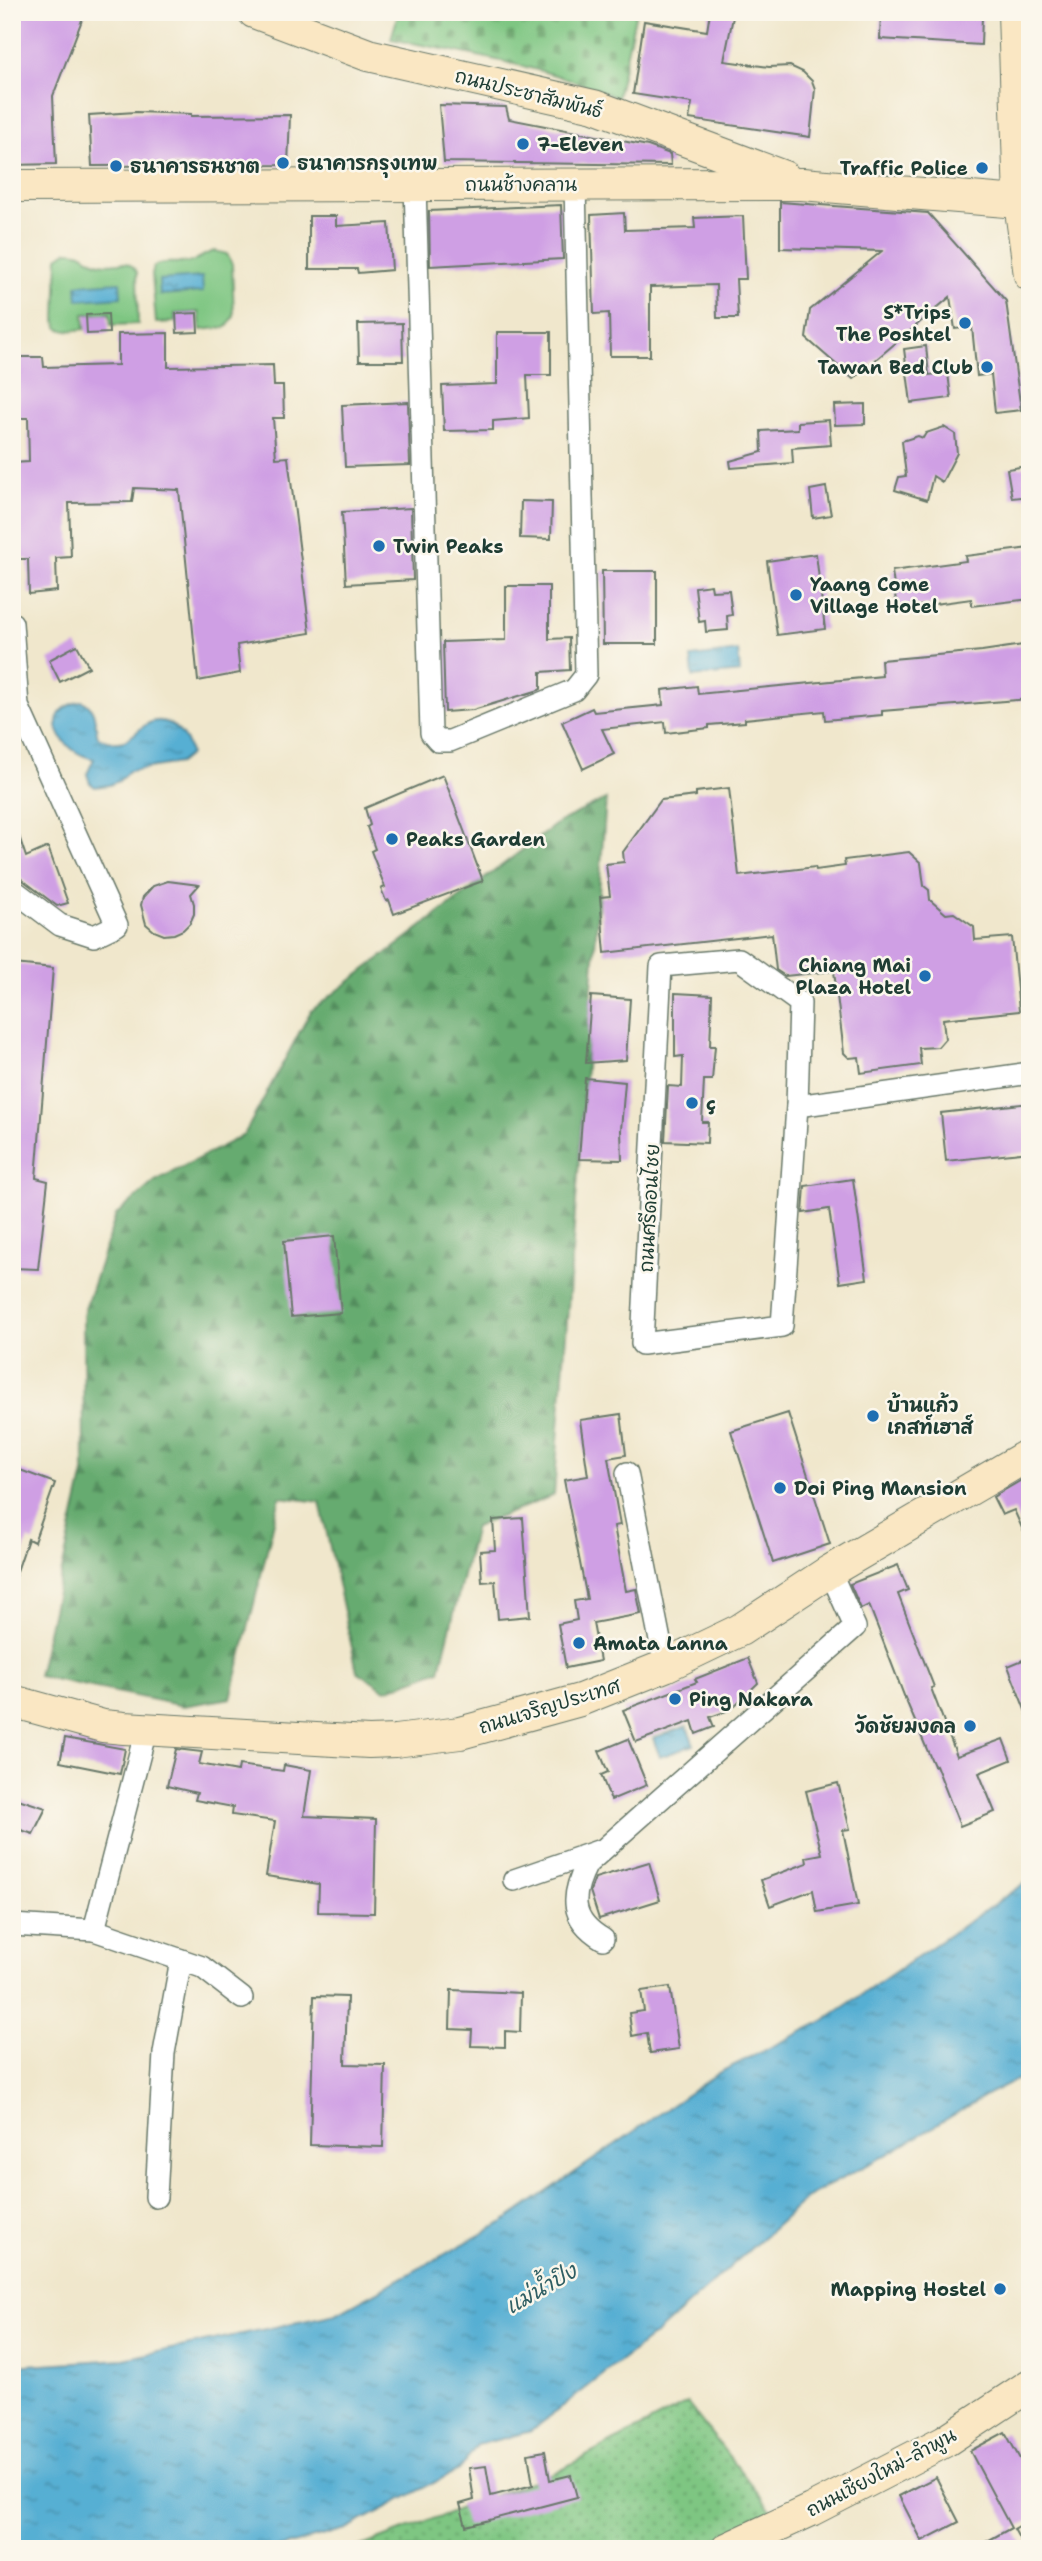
<svg xmlns="http://www.w3.org/2000/svg" width="1042" height="2561" viewBox="0 0 1042 2561" font-family="'Shantell Sans','Playpen Sans Thai',sans-serif">
<defs>
<pattern id="grass-dots" width="8" height="8" patternUnits="userSpaceOnUse" patternTransform="scale(1.75)"><rect width="8" height="8" fill="#7ec682"/><path d="M2 2h.1M6 6h.1" fill="none" stroke="#67a26b" stroke-width="1.8" stroke-linecap="round"/></pattern>
<pattern id="forest-firs" width="22" height="20" patternUnits="userSpaceOnUse" patternTransform="scale(1.75)"><rect width="22" height="20" fill="#66ab70"/><path d="M5 1l3.5 6h-7zM16 11l3.5 6h-7z" fill="#538c5d"/></pattern>
<pattern id="cemetery-stones" width="16" height="16" patternUnits="userSpaceOnUse" patternTransform="scale(1.75)"><rect width="16" height="16" fill="#7ec682"/><path d="M2 7V4a2 2 0 0 1 4 0v3zM10 15v-3a2 2 0 0 1 4 0v3z" fill="#67a26b"/></pattern>
<pattern id="water-ripples" width="26" height="14" patternUnits="userSpaceOnUse" patternTransform="scale(1.75)"><rect width="26" height="14" fill="#56afd3"/><path d="M2 4q2-2 4 0t4 0M15 11q2-2 4 0t4 0" fill="none" stroke="#4790ac"/></pattern>
</defs>
<rect width="100%" height="100%" fill="#fbf7ec"/>
<filter id="ink" filterUnits="userSpaceOnUse"><feTurbulence type="fractalNoise" baseFrequency=".0143" numOctaves="2"/><feDisplacementMap in="SourceGraphic" scale="14" xChannelSelector="R" yChannelSelector="G"/><feConvolveMatrix kernelMatrix="1 2 1 2 8 2 1 2 1" color-interpolation-filters="sRGB"/></filter>
<filter id="wash" filterUnits="userSpaceOnUse"><feTurbulence type="fractalNoise" baseFrequency=".00686" numOctaves="4" result="noise"/><feDisplacementMap in="SourceGraphic" scale="28" xChannelSelector="R" yChannelSelector="G"/><feGaussianBlur stdDeviation="1.57" result="paint"/><feColorMatrix in="noise" values="0 0 0 0 0 0 0 0 0 0 0 0 0 0 0 0 0 1.4 0 .05"/><feComposite in="paint" operator="in"/></filter>
<g filter="url(#wash)">
<rect width="100%" height="100%" fill="#f0e7cc"/>
<polygon fill="url(#grass-dots)" stroke="#4e825b" stroke-width="2" points="687,2403 776,2516 708,2549 354,2549 556,2472"/>
<polygon fill="url(#forest-firs)" stroke="#427452" stroke-width="2" points="606,799 554,1495 475,1527 440,1670 386,1690 357,1671 320,1502 280,1497 231,1698 183,1706 38,1676 84,1473 83,1315 116,1215 155,1181 244,1135 311,1011 559,822"/>
<path fill="url(#cemetery-stones)" stroke="#4e825b" stroke-width="2" d="M399,12h237l-19,86c-71,-32 -150,-44 -226,-59z"/>
<g fill="#7ec682" stroke="#4e825b" stroke-width="2">
<path d="M67,251c20,-1 18,9 33,12 15,4 26,-8 37,9l1,52 -27,1 -1,-12 -26,1 1,15 -18,2 -8,-2 -3,-8 2,-64z"/>
<path d="M215,251l12,3 5,10 2,52 -7,11 -26,3 -2,-18 -24,2v8l-19,1 -4,-49 2,-8c12,-7 28,0 40,-5 7,-4 12,-8 21,-10z"/>
</g>
<g fill="url(#water-ripples)" stroke="#3a7684" stroke-width="2">
<polygon points="202,277 203,292 160,295 159,280"/>
<polygon points="120,282 121,297 78,300 77,285"/>
<polygon points="738,651 740,672 693,677 691,657"/>
<path d="M82,701c15,7 12,21 16,36 9,4 16,7 26,4 9,-4 15,-12 23,-17 20,-11 41,11 43,30l-11,9 -50,8 -10,10 -10,4 -14,2 -5,-4 -3,-9 7,-15c-33,-6 -58,-48 -12,-58z"/>
<polygon points="687,1726 694,1745 660,1757 653,1738"/>
<polygon points="1030,1880 1030,2073 990,2093 890,2153 809,2196 659,2331 531,2431 477,2445 460,2469 346,2529 275,2549 12,2549 12,2366 124,2359 336,2314 502,2223 718,2073 820,2023"/>
</g>
<g id="blocks">
<g fill="#cf9fe4">
<polygon points="12,12 85,12 53,96 56,164 12,165"/>
<polygon points="710,12 734,12 724,61 769,67 790,66 803,72 812,81 815,89 810,137 689,119 692,103 633,94 644,21 707,31"/>
<polygon points="881,12 982,16 981,45 880,39"/>
<polygon points="439,105 506,107 509,119 648,146 670,154 671,165 444,162"/>
<polygon points="136,112 191,114 191,116 290,115 288,165 92,166 89,115"/>
<polygon points="780,202 928,213 1006,301 1021,410 995,413 991,374 977,376 972,327 955,329 950,297 853,379 806,338 810,310 882,251 780,248"/>
<polygon points="561,205 563,259 430,266 429,211"/>
<polygon points="624,213 625,230 695,228 694,218 743,216 746,279 736,279 738,318 717,318 716,285 650,287 650,356 610,356 609,313 594,314 591,215"/>
<polygon points="309,216 336,216 336,226 389,223 392,270 358,273 357,269 309,269"/>
<polygon points="197,313 198,332 177,333 176,314"/>
<polygon points="108,314 109,333 87,334 86,315"/>
<polygon points="402,323 403,361 359,361 358,324"/>
<polygon points="497,332 551,332 551,375 527,375 529,418 493,421 493,430 444,431 442,386 497,384"/>
<polygon points="168,333 168,367 273,365 274,386 283,386 284,418 273,418 276,458 288,457 310,633 237,645 240,673 198,681 179,490 134,488 132,502 69,503 71,557 56,558 57,591 29,594 28,559 15,559 12,463 29,462 28,418 18,418 16,357 43,357 44,367 118,365 118,334"/>
<polygon points="926,346 929,375 948,373 951,398 911,403 904,349"/>
<polygon points="408,402 410,465 345,467 342,405"/>
<polygon points="865,404 865,424 835,425 834,405"/>
<polygon points="829,420 831,445 792,448 793,463 731,468 730,461 762,452 761,431 798,429 798,422"/>
<polygon points="944,427 955,434 957,453 942,482 933,476 927,500 895,490 899,477 906,476 902,441 918,436 923,438 926,433"/>
<polygon points="1028,466 1030,496 1012,498 1007,469"/>
<polygon points="826,487 831,515 813,518 810,490"/>
<polygon points="521,501 552,502 551,539 520,538"/>
<polygon points="411,508 413,580 346,584 342,512"/>
<polygon points="1030,548 1030,599 972,606 971,599 897,609 892,571 966,561 965,556"/>
<polygon points="816,554 825,629 777,635 767,561"/>
<polygon points="602,571 657,571 657,644 603,644"/>
<polygon points="711,585 712,591 729,590 732,615 727,616 728,630 706,632 705,621 699,622 695,587"/>
<polygon points="506,586 549,586 549,639 569,638 570,670 541,672 541,689 539,690 473,710 445,712 443,642 506,640"/>
<polygon points="1030,644 1030,699 882,711 882,715 825,720 824,711 745,719 745,722 709,725 709,728 666,733 665,722 602,729 614,754 583,769 562,722 592,708 594,712 663,705 662,690 697,686 698,694 882,676 881,660 982,651"/>
<polygon points="77,645 89,667 60,682 49,660"/>
<polygon points="443,775 483,881 394,914 389,900 386,901 381,889 385,887 371,851 375,849 367,827 370,825 365,808"/>
<polygon points="729,788 739,876 815,867 816,870 845,866 844,860 909,852 921,863 924,886 929,890 930,900 946,914 954,913 974,927 975,940 1012,937 1019,1011 943,1019 945,1039 938,1047 919,1048 921,1065 861,1073 859,1057 849,1058 844,1053 834,971 785,976 776,970 772,934 605,953 600,897 610,896 606,864 624,862 623,852 661,800 696,796 696,792"/>
<polygon points="12,824 15,824 26,857 48,847 68,903 57,906 20,878 12,876"/>
<polygon points="168,881 199,885 191,894 194,904 194,914 190,923 183,930 174,934 164,935 154,931 146,924 141,905 143,897 153,886"/>
<polygon points="14,964 53,968 36,1178 48,1181 38,1269 12,1268"/>
<polygon points="675,993 712,995 710,1046 715,1046 712,1080 704,1080 702,1122 708,1122 707,1143 665,1141 668,1086 682,1087 683,1056 675,1057"/>
<polygon points="591,996 630,999 626,1060 586,1063"/>
<polygon points="585,1078 625,1082 621,1130 622,1160 579,1159"/>
<polygon points="1030,1103 1030,1152 946,1161 941,1113"/>
<polygon points="853,1179 867,1279 840,1283 829,1209 803,1213 805,1186"/>
<polygon points="334,1236 341,1313 291,1317 284,1241"/>
<polygon points="788,1413 830,1544 773,1563 731,1431"/>
<polygon points="621,1414 626,1455 608,1458 620,1525 614,1526 626,1591 636,1589 641,1614 593,1623 600,1661 566,1668 558,1624 577,1620 574,1601 587,1599 564,1480 588,1476 580,1420"/>
<polygon points="12,1467 55,1483 34,1542 28,1539 15,1577 12,1577"/>
<polygon points="1030,1475 1030,1546 1014,1510 1002,1515 993,1497"/>
<polygon points="523,1518 530,1616 498,1619 495,1581 482,1582 480,1551 495,1550 493,1520"/>
<polygon points="898,1565 908,1590 898,1594 934,1687 931,1688 957,1756 1003,1739 1011,1760 979,1773 995,1812 960,1826 936,1765 934,1766 905,1698 869,1605 861,1609 850,1584"/>
<polygon points="1030,1657 1030,1719 1029,1720 1008,1666"/>
<polygon points="748,1658 758,1683 730,1710 710,1717 714,1727 696,1734 692,1721 636,1742 623,1710 697,1682 695,1679"/>
<polygon points="65,1738 125,1749 120,1774 60,1762"/>
<polygon points="628,1739 647,1785 611,1800 601,1775 608,1772 599,1751"/>
<polygon points="176,1749 202,1752 199,1764 238,1771 239,1765 283,1771 284,1765 311,1770 304,1816 376,1819 374,1913 318,1912 319,1884 266,1876 275,1821 232,1815 233,1807 195,1800 197,1793 167,1786"/>
<polygon points="838,1783 850,1829 843,1830 858,1905 817,1912 813,1890 770,1906 761,1880 807,1863 806,1857 822,1854 806,1791"/>
<polygon points="12,1797 46,1808 33,1834 12,1827"/>
<polygon points="649,1862 660,1900 599,1919 590,1891 595,1878"/>
<polygon points="670,1987 679,2049 650,2053 647,2033 632,2036 629,2013 644,2011 641,1991"/>
<polygon points="451,1990 521,1993 520,2032 505,2031 505,2047 471,2046 472,2030 450,2029"/>
<polygon points="314,1996 347,1997 345,2064 385,2065 383,2147 310,2145"/>
<polygon points="1005,2432 1030,2477 1030,2520 1014,2529 1025,2549 973,2549 1011,2528 970,2451"/>
<polygon points="545,2451 550,2480 571,2475 577,2497 466,2526 460,2504 474,2500 469,2468 486,2466 491,2496 533,2485 528,2454"/>
<polygon points="936,2477 959,2522 922,2541 899,2496"/>
</g>
</g>
</g>
<g filter="url(#ink)">
<use href="#blocks" fill-opacity="0" stroke="#687869" stroke-width="2"/>
<g fill="none" stroke-linecap="round" stroke-linejoin="round">
<defs>
<g id="street">
<polyline points="415,185 431,733 438,741 450,741 574,690 586,675 575,184"/>
<polyline points="12,623 18,706 117,925 94,936 60,925 12,889"/>
<polygon points="739,959 800,1003 797,1106 782,1326 642,1344 661,966"/>
<polyline points="797,1106 1030,1073"/>
<polyline points="627,1473 665,1666"/>
<polyline points="514,1880 598,1851"/>
<polyline points="12,1925 94,1930 202,1967 242,1998"/>
<polyline points="94,1930 146,1730"/>
<path d="M603,1939c-34,-20 -32,-44 -16,-75l268,-237 -25,-56"/>
<polyline points="156,2197 164,2053 181,1960"/>
</g>
<g id="secondary">
<polyline points="254,12 368,55 594,106 784,177"/>
<polyline points="1014,12 1020,203 1030,275"/>
<polyline points="12,186 802,184 1030,203"/>
<polyline points="12,1701 103,1726 124,1728 369,1742 395,1741 460,1733 580,1700 665,1666 740,1630 830,1571 1030,1454"/>
<polyline points="727,2549 811,2510 945,2441 1030,2385"/>
</g>
</defs>
<use href="#street" stroke="#687869" stroke-width="24"/>
<use href="#secondary" stroke="#687869" stroke-width="34"/>
<use href="#street" stroke="#fff" stroke-width="21"/>
<use href="#secondary" stroke="#fae7c3" stroke-width="32"/>
</g>
</g>
<g fill="#1f6fb2" stroke="#fbf7ec" stroke-width="2.5">
<circle cx="523" cy="144" r="7"/>
<circle cx="283" cy="163" r="7"/>
<circle cx="116" cy="166" r="7"/>
<circle cx="982" cy="168" r="7"/>
<circle cx="965" cy="323" r="7"/>
<circle cx="987" cy="367" r="7"/>
<circle cx="379" cy="546" r="7"/>
<circle cx="796" cy="595" r="7"/>
<circle cx="392" cy="839" r="7"/>
<circle cx="925" cy="976" r="7"/>
<circle cx="692" cy="1103" r="7"/>
<circle cx="873" cy="1416" r="7"/>
<circle cx="780" cy="1488" r="7"/>
<circle cx="579" cy="1643" r="7"/>
<circle cx="675" cy="1699" r="7"/>
<circle cx="970" cy="1726" r="7"/>
<circle cx="1000" cy="2289" r="7"/>
</g>
<g text-anchor="middle" stroke-width="5" stroke-linejoin="round" paint-order="stroke">
<g font-size="19" fill="#1f3d34" stroke="#fbf7ec">
<text transform="translate(529 93) rotate(14)" y="7">ถนนประชาสัมพันธ์</text>
<text x="521" y="191">ถนนช้างคลาน</text>
<text transform="translate(649 1208) rotate(-87)" y="7">ถนนศรีดอนไชย</text>
<text transform="translate(549 1706) rotate(-17)" y="7">ถนนเจริญประเทศ</text>
<text transform="translate(881 2472) rotate(-28)" y="7">ถนนเชียงใหม่-ลำพูน</text>
</g>
<g font-size="19" font-weight="bold" fill="#1f3d34" stroke="#fbf7ec" text-anchor="start">
<text x="537" y="151">7-Eleven</text>
<text x="297" y="170">ธนาคารกรุงเทพ</text>
<text x="130" y="173">ธนาคารธนชาต</text>
<text x="968" y="175" text-anchor="end">Traffic Police</text>
<text x="951" y="319" text-anchor="end">S*Trips<tspan x="951" dy="22">The Poshtel</tspan></text>
<text x="973" y="374" text-anchor="end">Tawan Bed Club</text>
<text x="393" y="553">Twin Peaks</text>
<text x="810" y="591">Yaang Come<tspan x="810" dy="22">Village Hotel</tspan></text>
<text x="406" y="846">Peaks Garden</text>
<text x="911" y="972" text-anchor="end">Chiang Mai<tspan x="911" dy="22">Plaza Hotel</tspan></text>
<text x="706" y="1110">ç</text>
<text x="887" y="1412">บ้านแก้ว<tspan x="887" dy="22">เกสท์เฮาส์</tspan></text>
<text x="794" y="1495">Doi Ping Mansion</text>
<text x="593" y="1650">Amata Lanna</text>
<text x="689" y="1706">Ping Nakara</text>
<text x="956" y="1733" text-anchor="end">วัดชัยมงคล</text>
<text x="986" y="2296" text-anchor="end">Mapping Hostel</text>
</g>
<g font-size="21" font-style="italic" fill="#305f64" stroke="#fbf7ec">
<text transform="translate(541 2289) rotate(-30)" y="7">แม่น้ำปิง</text>
</g>
</g>
<rect width="1042" height="2561" fill="none" stroke="#fbf7ec" stroke-width="42"/>
</svg>
